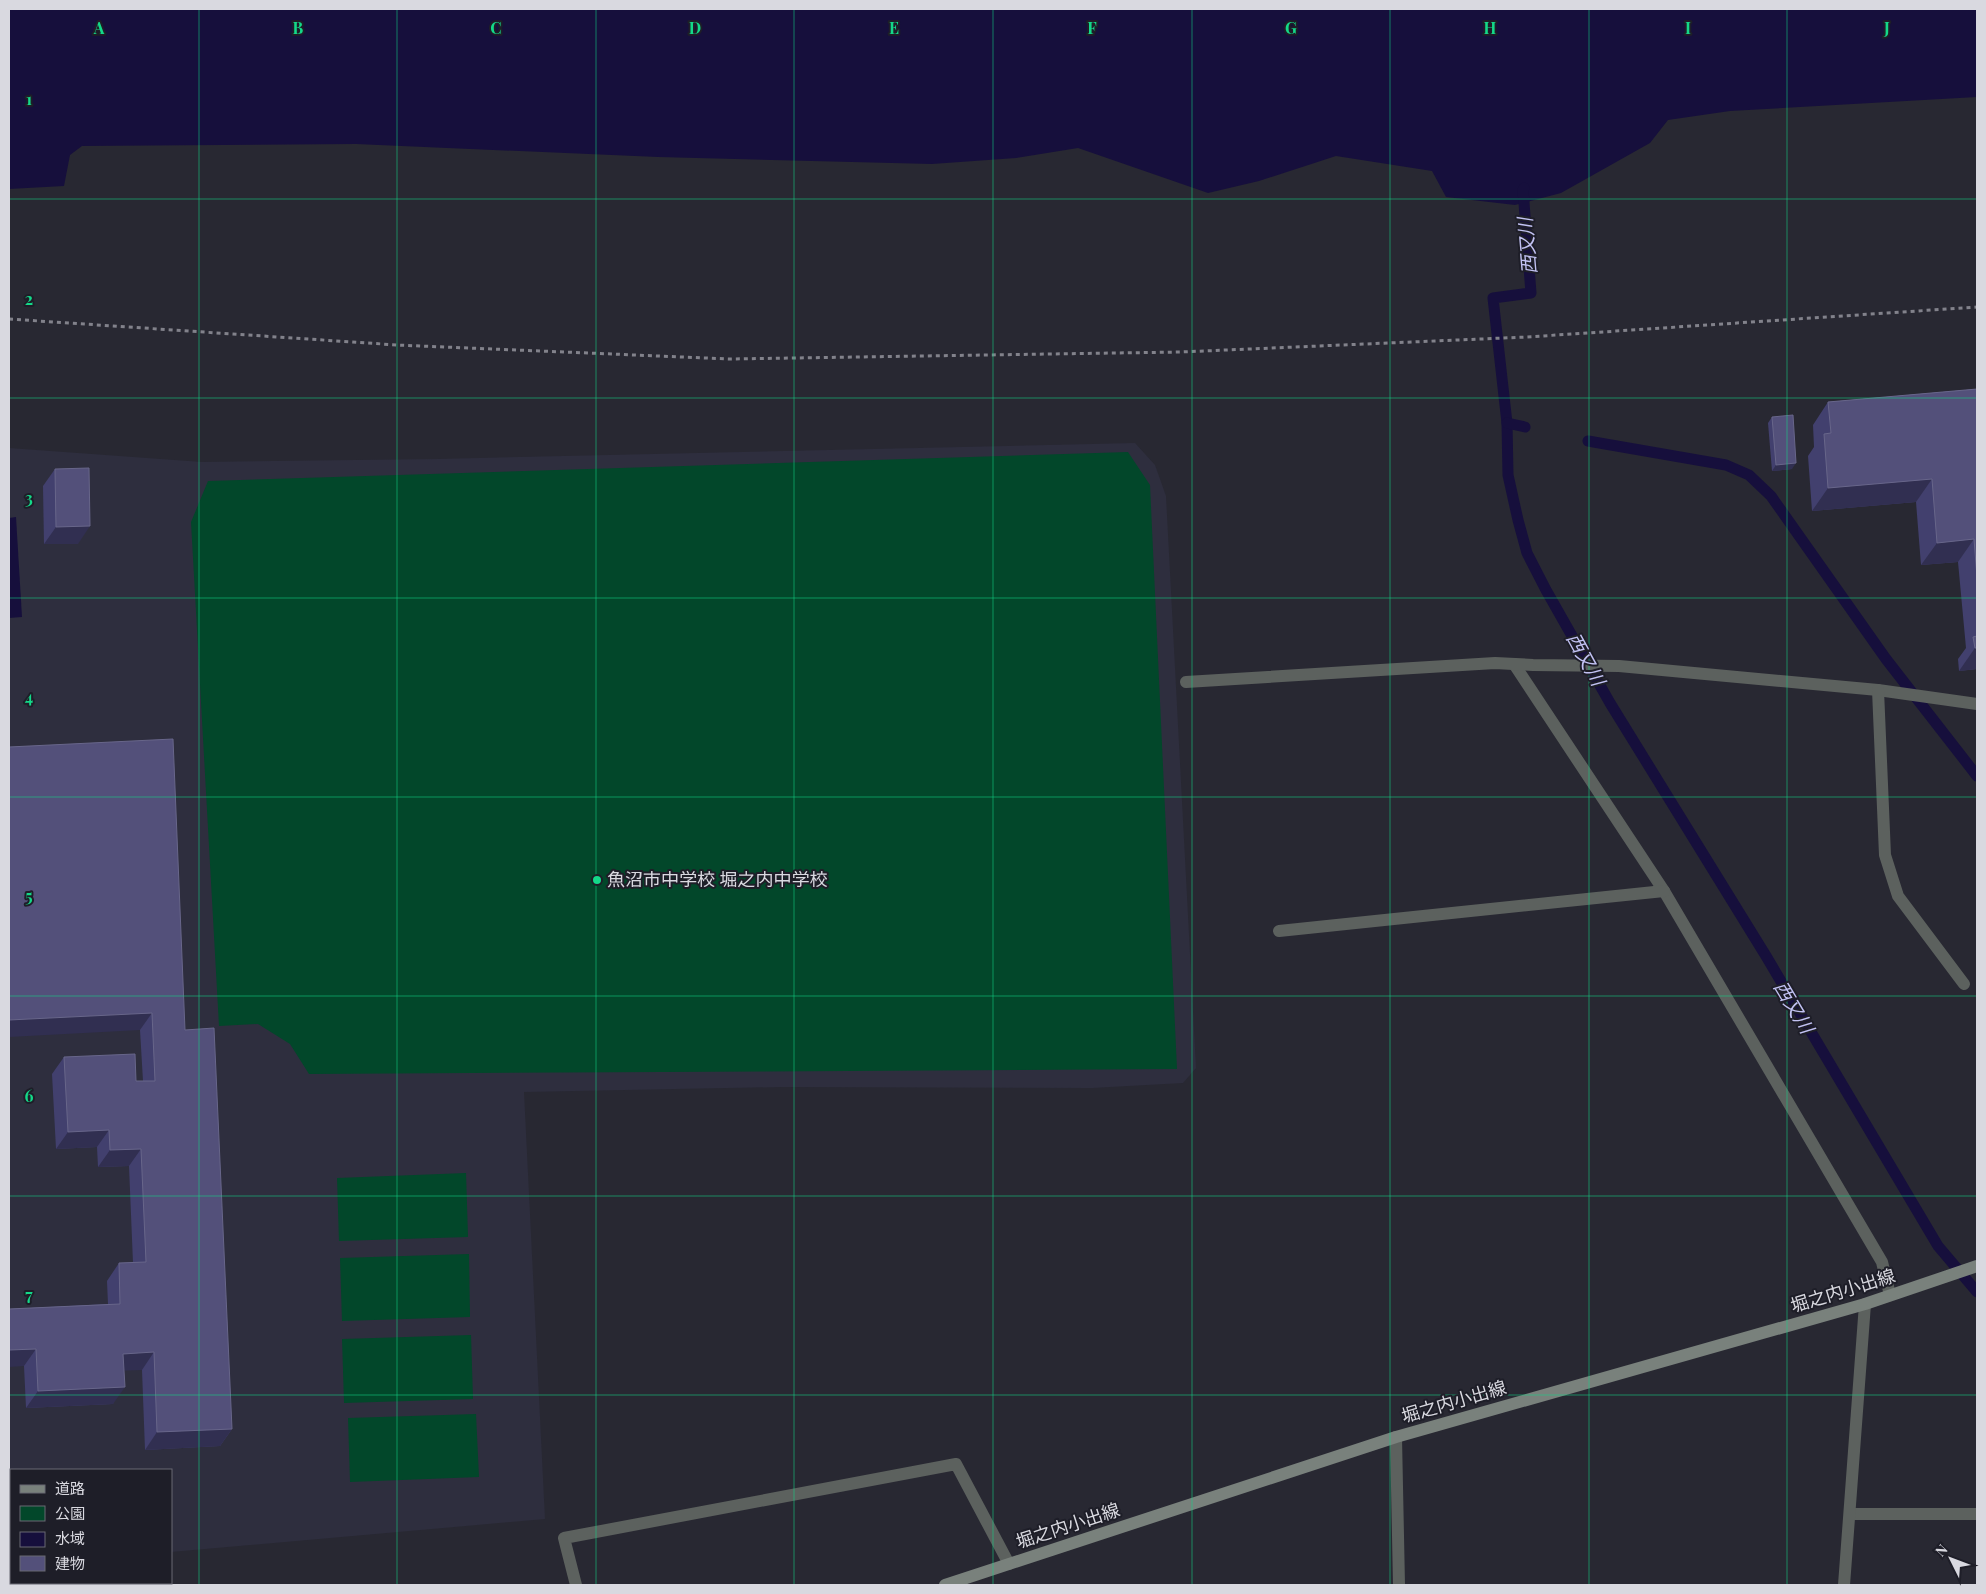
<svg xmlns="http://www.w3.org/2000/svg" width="1986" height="1594" viewBox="0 0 1986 1594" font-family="'Playfair Display','Noto Sans JP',serif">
<rect width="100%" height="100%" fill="#282832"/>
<polygon fill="#2e2e3e" points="1135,443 1155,465 1166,496 1196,1068 1183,1083 1092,1088 782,1087 524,1092 545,1519 171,1552 171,1470 11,1470 11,1566 9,1566 9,448 202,462 437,459"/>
<g fill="#02472a">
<polygon points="1128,452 1150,485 1177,1069 309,1074 290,1044 258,1024 219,1026 191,522 208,481"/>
<polygon points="466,1173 468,1237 339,1241 337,1178"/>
<polygon points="469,1254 470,1317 342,1321 340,1258"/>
<polygon points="471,1335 473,1399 344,1403 342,1339"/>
<polygon points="476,1414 479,1477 350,1482 348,1418"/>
</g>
<g fill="#160f3c">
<polygon points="9,9 1977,9 1977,97 1730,111 1668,120 1650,143 1561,193 1515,205 1446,197 1432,171 1336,156 1259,181 1208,193 1078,148 1016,158 932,164 658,157 356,144 82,146 70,155 64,186 9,189"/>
<polygon points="16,517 22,617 9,618 9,518"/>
</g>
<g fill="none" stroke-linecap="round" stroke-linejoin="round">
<g stroke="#160f3c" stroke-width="11">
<polyline points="1524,188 1523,190 1531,293 1493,298 1507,423 1508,475 1518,520 1527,553 1546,590 1610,703 1766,956 1938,1246 1977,1292"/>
<polyline points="1507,423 1525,427"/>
<polyline points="1588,441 1726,465 1749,475 1771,496 1886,659 1977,776"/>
</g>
<polyline stroke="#82828b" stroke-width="3" stroke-dasharray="4 4" stroke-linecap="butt" points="9,319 397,345 730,359 1180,352 1527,337 1977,307"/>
<g stroke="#5c615e" stroke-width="12">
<polyline points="1514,664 1664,891 1882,1262 1890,1295"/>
<polyline points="1186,682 1495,663 1533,665 1619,666 1878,690 1977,704"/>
<polyline points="1878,690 1885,855 1898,896 1964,984"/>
<polyline points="1279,931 1664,891"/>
<polyline points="1396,1437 1399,1585"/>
<polyline points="1851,1514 1977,1514"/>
<polyline points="576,1585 564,1538 956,1464 1009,1564"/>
<polyline points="1844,1585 1865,1304"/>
</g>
<polyline stroke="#79817c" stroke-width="12" points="945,1585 1396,1437 1865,1304 1977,1266"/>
</g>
<g fill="#42406e">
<polygon points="1977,389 1977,669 1959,671 1958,659 1966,648 1958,562 1921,565 1916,502 1812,511 1808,456 1814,447 1813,425 1828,402"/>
<polygon points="1772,417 1792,469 1772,471 1768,423"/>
<polygon points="55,469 78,544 44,544 43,486"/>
<polygon points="9,747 185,1030 232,1429 220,1446 145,1450 142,1370 124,1370 113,1404 26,1408 24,1366 9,1309 108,1304 107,1281 119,1263 133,1263 129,1166 98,1167 97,1147 56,1149 52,1074 64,1057 136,1081 143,1081 140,1030"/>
</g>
<g fill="#312f51">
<polygon points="1796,463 1792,469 1772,471 1776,465"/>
<polygon points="1932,479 1916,502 1812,511 1828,488"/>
<polygon points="90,526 78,544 44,544 56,527"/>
<polygon points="1974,539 1958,562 1921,565 1937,543"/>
<polygon points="1975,648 1977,648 1977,669 1959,671"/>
<polygon points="152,1013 140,1030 9,1037 9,1020"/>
<polygon points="109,1130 97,1147 56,1149 68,1132"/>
<polygon points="141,1149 129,1166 98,1167 110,1150"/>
<polygon points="36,1349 24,1366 9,1367 9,1350"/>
<polygon points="154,1352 142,1370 111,1371 123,1354"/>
<polygon points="125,1387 113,1404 26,1408 38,1391"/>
<polygon points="232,1429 220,1446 145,1450 157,1432"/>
</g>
<g fill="#53507a" stroke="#68668a">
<polygon points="1977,389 1977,577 1974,539 1937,543 1932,479 1828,488 1824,434 1831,433 1828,402"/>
<polygon points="1793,415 1796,463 1776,465 1772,417"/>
<polygon points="89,468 90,526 56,527 55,469"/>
<polygon points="1977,636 1977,648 1975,648 1973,637"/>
<polygon points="173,739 185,1030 214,1028 232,1429 157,1432 154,1352 123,1354 125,1387 38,1391 36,1349 9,1350 9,1309 120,1304 119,1263 146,1262 141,1149 110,1150 109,1130 68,1132 64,1057 135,1054 136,1081 155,1081 152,1013 9,1020 9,747"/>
</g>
<path fill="none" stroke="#14d989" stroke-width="1" stroke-opacity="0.55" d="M199,9v1576M397,9v1576M596,9v1576M794,9v1576M993,9v1576M1192,9v1576M1390,9v1576M1589,9v1576M1787,9v1576M9,199h1968M9,398h1968M9,598h1968M9,797h1968M9,996h1968M9,1196h1968M9,1395h1968"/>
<circle fill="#14d989" stroke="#1e1e28" stroke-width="2" cx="597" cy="880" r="5"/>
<g text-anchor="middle" stroke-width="4" stroke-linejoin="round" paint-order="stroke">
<g font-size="18" fill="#d9d9e0" stroke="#1e1e28" text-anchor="start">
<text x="607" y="886">魚沼市中学校 堀之内中学校</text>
</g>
<g font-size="18" fill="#d9d9e0" stroke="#1e1e28">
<text transform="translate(1843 1291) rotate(-17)" y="6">堀之内小出線</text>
<text transform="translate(1454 1402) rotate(-16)" y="6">堀之内小出線</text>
<text transform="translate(1068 1526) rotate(-18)" y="6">堀之内小出線</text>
</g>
<g font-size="19" font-style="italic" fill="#c2c2f3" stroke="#1e1e28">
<text transform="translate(1527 246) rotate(-95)" y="7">西又川</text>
<text transform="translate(1586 659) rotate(61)" y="7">西又川</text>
<text transform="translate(1794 1007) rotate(59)" y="7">西又川</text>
</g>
</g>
<g font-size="16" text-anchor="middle" font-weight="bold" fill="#14d989" stroke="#1e1e28" stroke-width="4" stroke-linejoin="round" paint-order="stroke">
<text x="99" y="34">A</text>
<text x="298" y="34">B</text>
<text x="496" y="34">C</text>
<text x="695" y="34">D</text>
<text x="894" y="34">E</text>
<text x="1092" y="34">F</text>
<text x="1291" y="34">G</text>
<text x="1490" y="34">H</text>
<text x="1688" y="34">I</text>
<text x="1887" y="34">J</text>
<text x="29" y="105">1</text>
<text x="29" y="305">2</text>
<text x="29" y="504">3</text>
<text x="29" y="703">4</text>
<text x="29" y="902">5</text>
<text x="29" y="1102">6</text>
<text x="29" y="1301">7</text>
</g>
<rect width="1986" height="1594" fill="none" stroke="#d9d9e0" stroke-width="20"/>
<rect x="10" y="1469" width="162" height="115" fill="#1e1e28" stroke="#696972"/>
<rect x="20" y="1485" width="25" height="8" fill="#79817c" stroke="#696972"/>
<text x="55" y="1494" font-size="15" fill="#d9d9e0">道路</text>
<rect x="20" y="1506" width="25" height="15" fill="#02472a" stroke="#696972"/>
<text x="55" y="1519" font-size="15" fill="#d9d9e0">公園</text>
<rect x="20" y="1532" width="25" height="15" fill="#160f3c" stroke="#696972"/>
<text x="55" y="1544" font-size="15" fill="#d9d9e0">水域</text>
<rect x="20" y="1556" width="25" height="15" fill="#53507a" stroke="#696972"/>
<text x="55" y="1569" font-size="15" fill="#d9d9e0">建物</text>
<g transform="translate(1951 1559) rotate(312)" stroke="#1e1e28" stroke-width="4" paint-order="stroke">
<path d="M0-4L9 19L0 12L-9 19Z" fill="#d9d9e0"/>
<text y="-8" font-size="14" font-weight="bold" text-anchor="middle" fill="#d9d9e0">N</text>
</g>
</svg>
